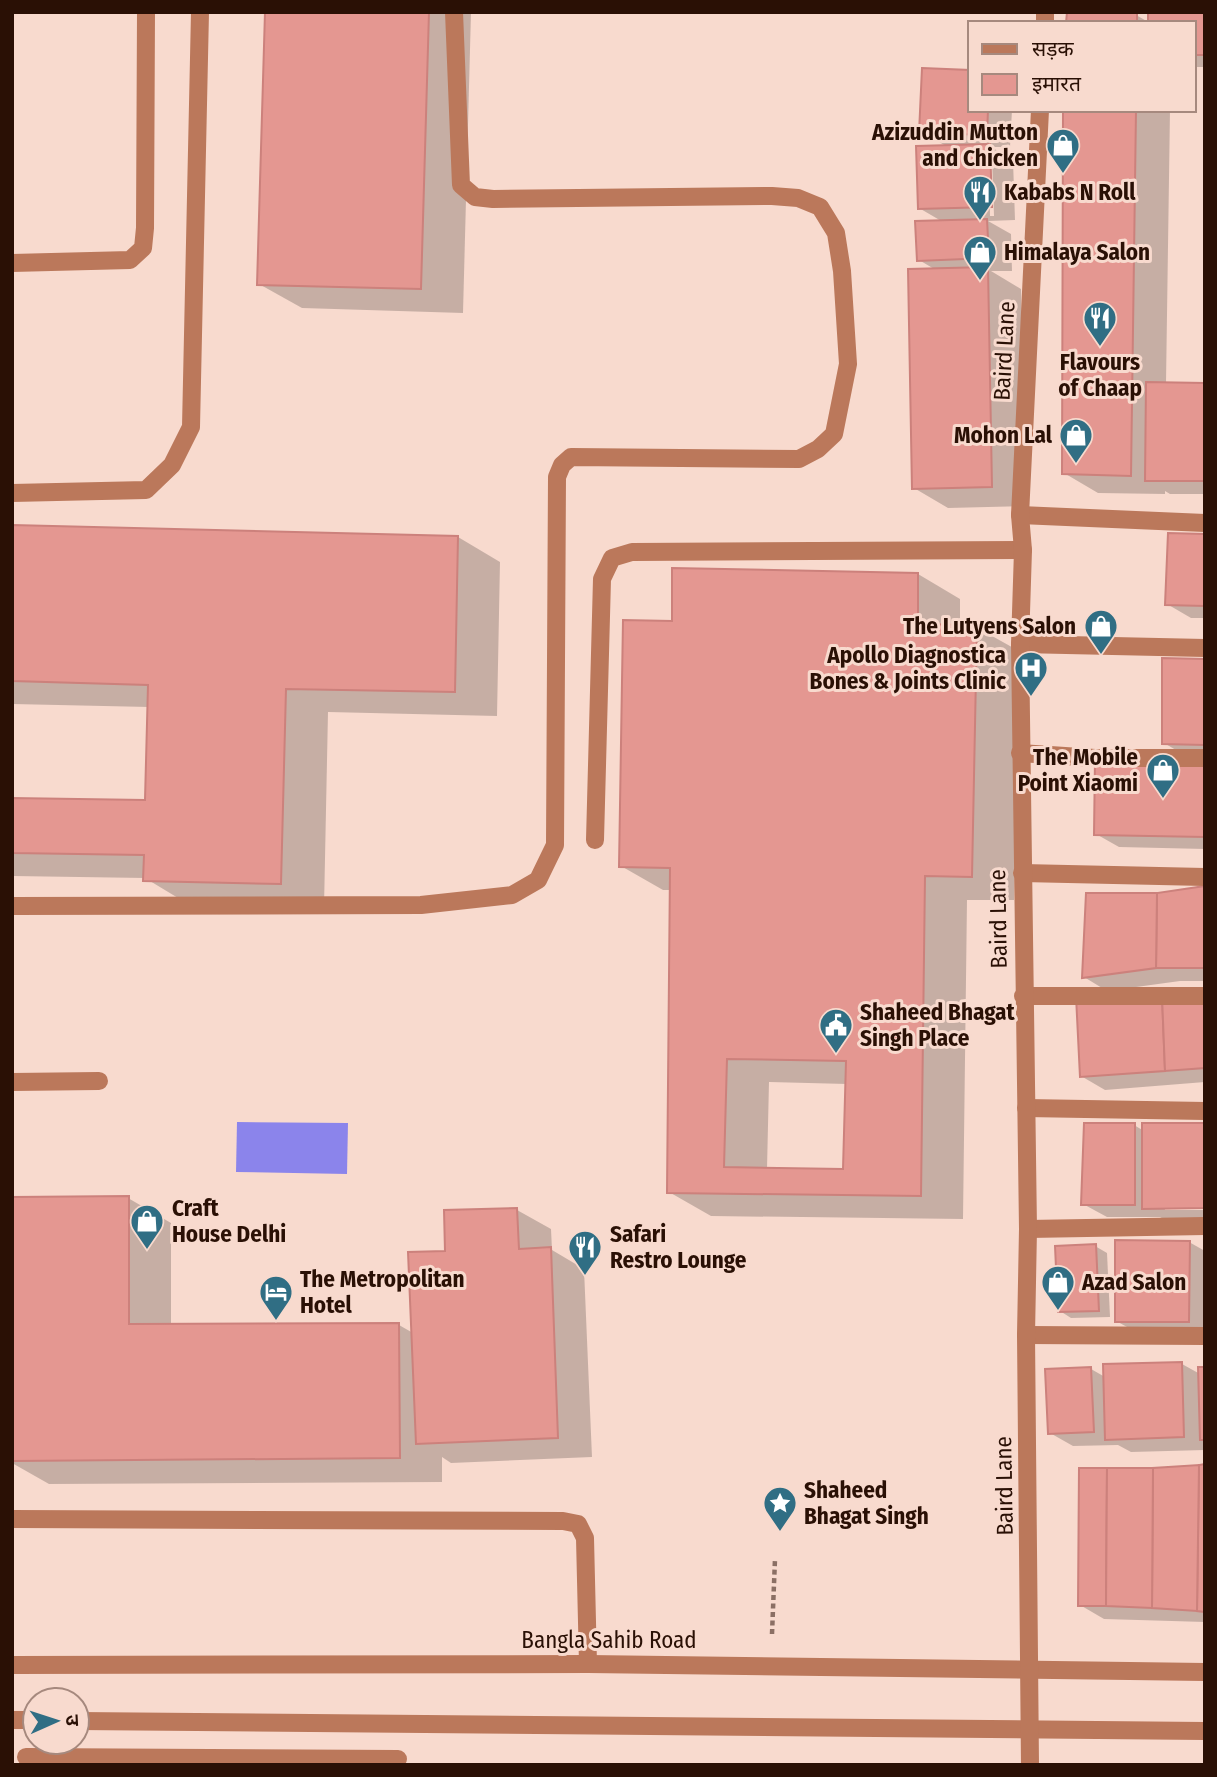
<svg xmlns="http://www.w3.org/2000/svg" width="1217" height="1777" viewBox="0 0 1217 1777" font-family="'Fira Sans Condensed','Noto Sans Devanagari',sans-serif">
<rect width="100%" height="100%" fill="#f8dace"/>
<polygon fill="#8b84eb" points="237,1122 348,1123 347,1174 236,1172"/>
<g fill="#0003" fill-rule="evenodd">
<polygon points="266,12 471,12 463,313 302,308 259,284"/>
<polygon points="1205,12 1205,67 1194,67 1194,23 1068,23 1136,15 1150,23"/>
<path d="M923,70l47,2v38h42l-2,37h-19l22,13 2,60 -27,1 23,13 1,37h-21l30,18 4,217 -77,2 -34,-20 22,-218 -17,-10 24,-38 -24,-14 29,-61 -27,-15zM989,157h3l2,59h-4z"/>
<polygon points="1065,110 1170,110 1166,384 1205,385 1205,494 1170,494 1165,491 1165,494 1098,493 1064,473"/>
<polygon points="12,527 458,537 500,562 497,716 328,712 324,908 188,904 145,878 12,876 12,799 147,802 149,707 12,704"/>
<polygon points="1205,536 1205,618 1191,618 1167,604"/>
<path d="M918,574l42,25v28h16l43,24 -5,249h-47l-4,319 -252,-3 -42,-24 3,-302h-9l-42,-24 52,-243zM769,1082l78,2 -2,87 -78,-2z"/>
<polygon points="1205,660 1205,849 1119,847 1096,834 1193,760 1164,743"/>
<polygon points="1205,888 1205,981 1180,981 1107,991 1084,977 1158,895"/>
<polygon points="1205,998 1205,1082 1105,1090 1081,1076"/>
<polygon points="1134,1125 1144,1131 1165,1210 1205,1210 1205,1221 1167,1221 1160,1217 1107,1217 1083,1204"/>
<polygon points="128,1198 171,1223 171,1325 399,1325 413,1333 447,1253 517,1210 551,1229 552,1250 584,1269 592,1457 451,1463 442,1457 442,1482 49,1484 12,1463 12,1199"/>
<polygon points="1189,1242 1205,1251 1205,1335 1140,1334 1116,1321"/>
<polygon points="1095,1246 1107,1253 1110,1317 1071,1318 1060,1311"/>
<polygon points="1182,1364 1200,1374 1205,1369 1205,1450 1131,1452 1118,1445 1073,1446 1050,1433 1091,1369 1105,1377"/>
<polygon points="1205,1467 1205,1622 1104,1619 1080,1605"/>
</g>
<g fill="#e49791" stroke="#cc817c" stroke-width="2" fill-rule="evenodd">
<polygon points="265,12 429,12 421,289 257,285"/>
<polygon points="1067,12 1137,13 1137,23 1066,23"/>
<polygon points="1148,12 1205,12 1205,55 1194,55 1194,23 1148,23"/>
<polygon points="922,68 970,70 970,110 988,110 987,135 919,133"/>
<polygon points="1063,110 1136,110 1131,476 1062,474"/>
<polygon points="990,144 992,207 918,209 916,146"/>
<polygon points="987,219 989,258 917,261 915,221"/>
<polygon points="988,267 992,487 912,489 908,269"/>
<polygon points="1146,382 1205,383 1205,481 1145,481"/>
<polygon points="12,525 458,536 455,692 286,689 281,884 143,881 144,855 12,853 12,798 145,800 148,685 12,681"/>
<polygon points="1168,533 1205,534 1205,606 1165,605"/>
<path d="M672,568l246,5v51l59,1 -5,252 -47,-1 -4,320 -254,-3 3,-325 -51,-1 4,-247 49,1zM727,1059l119,2 -3,108 -119,-2z"/>
<polygon points="1162,658 1205,659 1205,745 1162,744"/>
<polygon points="1095,758 1205,759 1205,837 1094,835"/>
<polygon points="1205,886 1205,968 1156,968 1157,893"/>
<polygon points="1086,893 1157,893 1156,968 1082,978"/>
<polygon points="1076,996 1162,996 1165,1071 1080,1077"/>
<polygon points="1162,996 1205,996 1205,1068 1165,1071"/>
<polygon points="1084,1123 1135,1123 1135,1205 1081,1205"/>
<polygon points="1142,1123 1205,1123 1205,1208 1142,1209"/>
<polygon points="129,1196 129,1324 399,1323 400,1458 12,1461 12,1197"/>
<polygon points="517,1208 519,1249 551,1247 558,1438 416,1444 408,1252 445,1251 444,1210"/>
<polygon points="1115,1240 1190,1241 1189,1322 1115,1322"/>
<polygon points="1096,1244 1099,1311 1058,1312 1055,1246"/>
<polygon points="1182,1362 1184,1437 1105,1440 1103,1364"/>
<polygon points="1091,1367 1094,1432 1048,1434 1045,1369"/>
<polygon points="1198,1367 1205,1367 1205,1440 1200,1440"/>
<polygon points="1205,1464 1205,1612 1197,1611 1199,1465"/>
<polygon points="1199,1465 1197,1611 1152,1608 1153,1468"/>
<polygon points="1079,1468 1107,1468 1106,1606 1078,1606"/>
<polygon points="1107,1468 1153,1468 1152,1608 1106,1606"/>
</g>
<g fill="none" stroke-linecap="round" stroke-linejoin="round">
<polyline stroke="#8b6f64" stroke-width="4.5" stroke-dasharray="5 3.5" stroke-linecap="butt" points="772,1634 775,1559"/>
<g stroke="#bb785b" stroke-width="18">
<polyline points="1045,23 1045,12"/>
<polyline points="12,263 130,260 143,248 145,228 146,12"/>
<polyline points="12,493 146,490 172,465 191,427 200,12"/>
<polyline points="1020,515 1205,523"/>
<polyline points="1020,644 1205,648"/>
<polyline points="1020,753 1095,758 1205,758"/>
<polyline points="595,840 602,579 612,558 632,552 1023,550"/>
<polyline points="1022,873 1205,877"/>
<polyline points="12,906 421,905 512,895 538,880 555,845 557,477 562,465 571,457 799,459 818,449 834,434 848,364 842,271 836,233 820,207 798,198 772,196 493,199 475,197 461,185 454,12"/>
<polyline points="1023,996 1205,996"/>
<polyline points="12,1082 99,1081"/>
<polyline points="1026,1108 1205,1111"/>
<polyline points="1028,1229 1205,1226"/>
<polyline points="1026,1335 1205,1336"/>
<polyline points="12,1519 563,1521 578,1524 585,1538 588,1664"/>
<polyline points="12,1665 588,1664 1205,1672"/>
<polyline points="12,1720 35,1720"/>
<polyline points="77,1721 1205,1731"/>
<polyline points="26,1757 398,1759"/>
<polyline points="1030,1765 1026,1335 1028,1229 1020,644 1023,550 1020,515 1040,110"/>
</g>
</g>
<defs>
<symbol id="shop-pin" viewBox="-11 -11 22 30"><path d="M0 17L-7.5 6A9.5 9.5 0 1 1 7.5 6Z" fill="#306e84" stroke="#f8dace"/><path d="M-5-2.5h2.3a2.7 3.5 0 0 1 5.4 0H5L5.5 6h-11ZM-1.5-2.5h3a1.5 2.3 0 0 0-3 0Z" fill="#fff"/></symbol>
<symbol id="restaurant-pin" viewBox="-11 -11 22 30"><path d="M0 17L-7.5 6A9.5 9.5 0 1 1 7.5 6Z" fill="#306e84" stroke="#f8dace"/><path d="M-5-6h1v4h1v-4h1v4h1v-4h1v5L-1.5 .5V6h-2V.5L-5-1ZM5-6V6H3V1.5H1.5Q1.5-4 5-6Z" fill="#fff"/></symbol>
<symbol id="hospital-pin" viewBox="-11 -11 22 30"><path d="M0 17L-7.5 6A9.5 9.5 0 1 1 7.5 6Z" fill="#306e84" stroke="#f8dace"/><path d="M-5-5h3v3.5h4V-5h3V5h-3V1.5h-4V5h-3Z" fill="#fff"/></symbol>
<symbol id="civic-pin" viewBox="-11 -11 22 30"><path d="M0 17L-7.5 6A9.5 9.5 0 1 1 7.5 6Z" fill="#306e84" stroke="#f8dace"/><path d="M-.6-6.5H3V-4.5H.6V-3L4-1V1h2V6H-6V1h2V-1L-.6-3ZM-1.2 2.5V6h2.4V2.5Z" fill="#fff"/></symbol>
<symbol id="hotel-pin" viewBox="-11 -11 22 30"><path d="M0 17L-7.5 6A9.5 9.5 0 1 1 7.5 6Z" fill="#306e84" stroke="#f8dace"/><path d="M-6-4.5h1.5V1H6V5H4.5V3h-9V5H-6ZM-4 0a1.8 1.8 0 1 1 3.6 0ZM.5 0V-2.5h3Q6-2.5 6 0Z" fill="#fff"/></symbol>
<symbol id="sight-pin" viewBox="-11 -11 22 30"><path d="M0 17L-7.5 6A9.5 9.5 0 1 1 7.5 6Z" fill="#306e84" stroke="#f8dace"/><path d="M0-6L1.8-2.2L6-1.7L2.9 1.2L3.7 5.4L0 3.3L-3.7 5.4L-2.9 1.2L-6-1.7L-1.8-2.2Z" fill="#fff"/></symbol>
</defs>
<g fill-rule="evenodd">
<use href="#shop-pin" x="1044" y="126" width="38" height="52"/>
<use href="#restaurant-pin" x="961" y="173" width="38" height="52"/>
<use href="#shop-pin" x="961" y="233" width="38" height="52"/>
<use href="#restaurant-pin" x="1081" y="299" width="38" height="52"/>
<use href="#shop-pin" x="1057" y="416" width="38" height="52"/>
<use href="#shop-pin" x="1082" y="607" width="38" height="52"/>
<use href="#hospital-pin" x="1012" y="649" width="38" height="52"/>
<use href="#shop-pin" x="1144" y="751" width="38" height="52"/>
<use href="#civic-pin" x="817" y="1006" width="38" height="52"/>
<use href="#shop-pin" x="128" y="1202" width="38" height="52"/>
<use href="#restaurant-pin" x="566" y="1228" width="38" height="52"/>
<use href="#shop-pin" x="1039" y="1263" width="38" height="52"/>
<use href="#hotel-pin" x="257" y="1273" width="38" height="52"/>
<use href="#sight-pin" x="761" y="1484" width="38" height="52"/>
</g>
<g text-anchor="middle" stroke-width="6" stroke-linejoin="round" paint-order="stroke">
<g font-size="23" font-weight="bold" fill="#2a1005" stroke="#f8dace" text-anchor="start">
<text x="1038" y="140" text-anchor="end">Azizuddin Mutton<tspan x="1038" dy="26">and Chicken</tspan></text>
<text x="1004" y="200">Kababs N Roll</text>
<text x="1004" y="260">Himalaya Salon</text>
<text x="1100" y="370" text-anchor="middle">Flavours<tspan x="1100" dy="26">of Chaap</tspan></text>
<text x="1052" y="443" text-anchor="end">Mohon Lal</text>
<text x="1076" y="634" text-anchor="end">The Lutyens Salon</text>
<text x="1006" y="663" text-anchor="end">Apollo Diagnostica<tspan x="1006" dy="26">Bones &amp; Joints Clinic</tspan></text>
<text x="1138" y="765" text-anchor="end">The Mobile<tspan x="1138" dy="26">Point Xiaomi</tspan></text>
<text x="860" y="1020">Shaheed Bhagat<tspan x="860" dy="26">Singh Place</tspan></text>
<text x="172" y="1216">Craft<tspan x="172" dy="26">House Delhi</tspan></text>
<text x="610" y="1242">Safari<tspan x="610" dy="26">Restro Lounge</tspan></text>
<text x="300" y="1287">The Metropolitan<tspan x="300" dy="26">Hotel</tspan></text>
<text x="1082" y="1290">Azad Salon</text>
<text x="804" y="1498">Shaheed<tspan x="804" dy="26">Bhagat Singh</tspan></text>
</g>
<g font-size="23" fill="#2a1005" stroke="#f8dace">
<text transform="translate(1004 351) rotate(-87)" y="8">Baird Lane</text>
<text transform="translate(998 919) rotate(-91)" y="8">Baird Lane</text>
<text transform="translate(1004 1486) rotate(-91)" y="8">Baird Lane</text>
<text x="609" y="1648">Bangla Sahib Road</text>
</g>
</g>
<rect width="1217" height="1777" fill="none" stroke="#2a1005" stroke-width="28"/>
<rect x="968" y="21" width="228" height="91" fill="#f8dace" stroke="#a6897e" stroke-width="2"/>
<rect x="982" y="44" width="35" height="10" fill="#bb785b" stroke="#a6897e" stroke-width="2"/>
<text x="1032" y="56" font-size="21" fill="#2a1005">सड़क</text>
<rect x="982" y="74" width="35" height="21" fill="#e49791" stroke="#a6897e" stroke-width="2"/>
<text x="1032" y="91" font-size="21" fill="#2a1005">इमारत</text>
<g transform="translate(56 1721) rotate(87)"><circle r="33" fill="#f8dace" stroke="#a6897e" stroke-width="2"/>
<path d="M0-5L12 26L0 18L-12 26Z" fill="#306e84"/>
<text y="-10" font-size="19" font-weight="bold" text-anchor="middle" fill="#2a1005">उ</text>
</g>
</svg>
